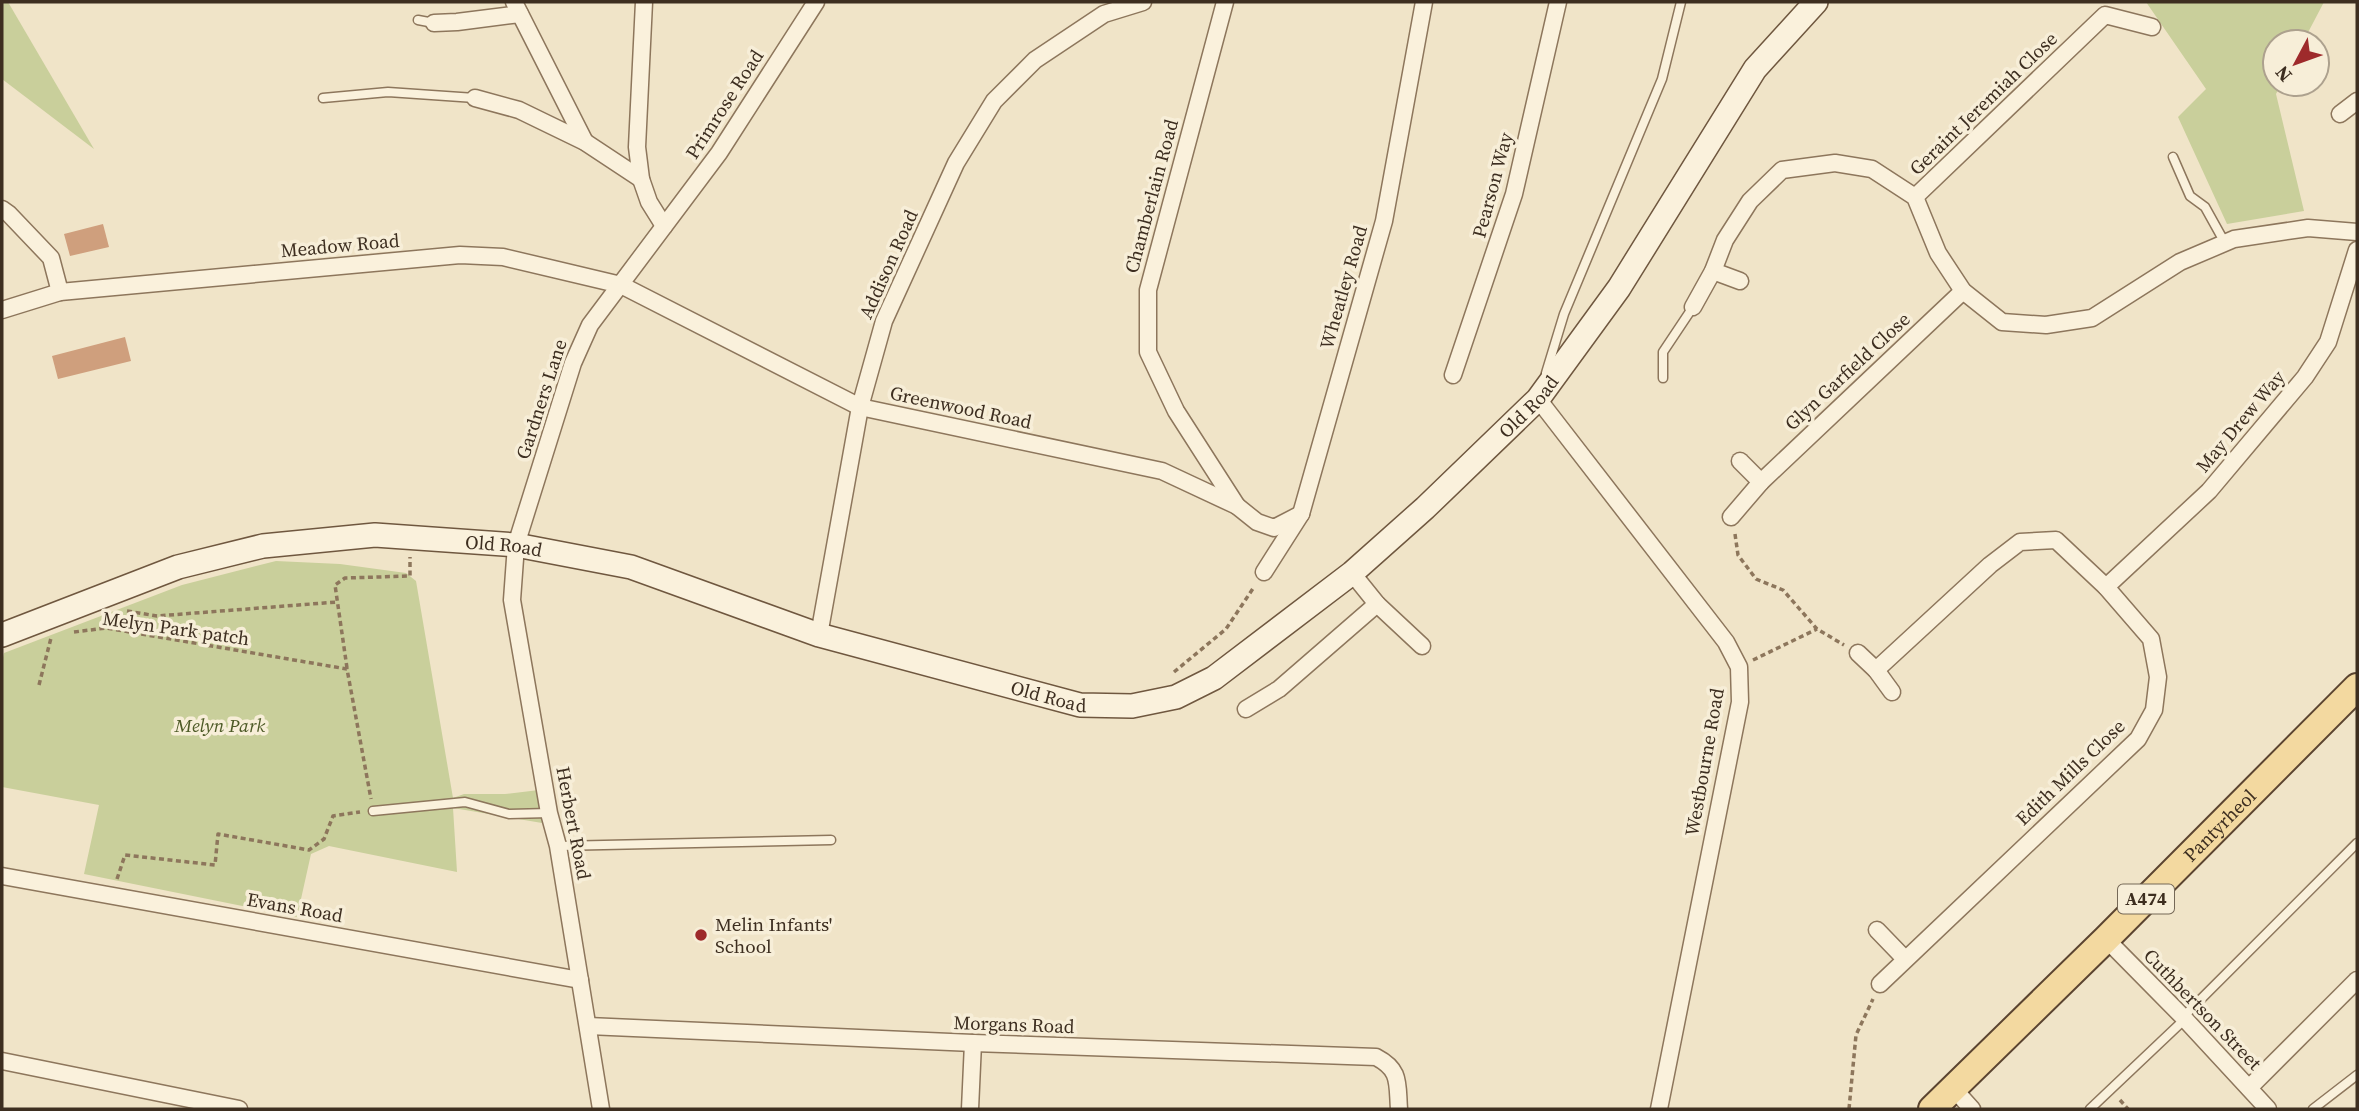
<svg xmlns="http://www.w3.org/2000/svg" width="2359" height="1111" viewBox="0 0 2359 1111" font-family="'Source Serif 4',serif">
<rect width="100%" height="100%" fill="#f0e4c8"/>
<g fill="#c9cf9b">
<polygon points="2,2 8,2 94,149 2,79"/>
<polygon points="2146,2 2324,2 2303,42 2275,42 2275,84 2281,84 2276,94 2304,211 2227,224 2178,117 2206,89"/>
<polygon points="276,561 340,564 406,573 416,581 453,798 464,794 505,794 539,790 542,823 453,808 457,872 329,846 311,854 297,917 84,874 99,805 2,787 2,662 4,653 182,585"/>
</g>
<g fill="#cf9f7d">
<polygon points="103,224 109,247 70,256 64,234"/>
<polygon points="125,337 131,361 58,379 52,356"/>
</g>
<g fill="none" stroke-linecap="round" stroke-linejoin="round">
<defs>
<g id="lane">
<polyline points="418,20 434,23"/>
<polyline points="323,98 388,92 475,98"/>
<polyline points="2173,157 2190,196 2205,207 2225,243"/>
<polyline points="1546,373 1564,314 1662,79 1681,2"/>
<polyline points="1663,378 1663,352 1693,307"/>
<polyline points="373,811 465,802 509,814 549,813"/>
<polyline points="558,846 831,840"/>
<polyline points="2183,1017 2357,843"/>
<polyline points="2090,1109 2185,1019"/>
<polyline points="2313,1109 2357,1075"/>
</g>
<g id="street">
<polyline points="514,2 585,142"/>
<polyline points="644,2 637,147 641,179 649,202 664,226"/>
<polyline points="1225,2 1148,290 1148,352 1176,411 1237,506"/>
<polyline points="434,23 457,22 520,14"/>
<polyline points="475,98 519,110 585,142 641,179"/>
<polyline points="2340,114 2357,101"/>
<polyline points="1915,197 2105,15 2152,27"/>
<polyline points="2,209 9,214 51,258 60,292"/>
<polyline points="1713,271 1740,281"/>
<polyline points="1693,307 1713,271 1725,240 1750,201 1782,170 1835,163 1872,169 1915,197 1938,253 1963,291 2002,322 2046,325 2092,318 2180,262 2234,239 2308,228 2357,232"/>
<polyline points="2,310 60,292 460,255 503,257 621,285 860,407 1162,471 1237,506 1257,522 1274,528 1301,514"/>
<polyline points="1453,375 1514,194 1558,2"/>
<polyline points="1538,399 1726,642 1739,667 1740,702 1659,1109"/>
<polyline points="1740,461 1761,482"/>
<polyline points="1731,517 1761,482 1963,291"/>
<polyline points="1264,572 1301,514 1384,221 1424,2"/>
<polyline points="1352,573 1377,604 1422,646"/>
<polyline points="2106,587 2209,491 2305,377 2328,342 2357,250"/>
<polyline points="819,635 860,407 884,321 956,163 994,101 1035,60 1104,14 1143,2"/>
<polyline points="1858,653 1876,670 1892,692"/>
<polyline points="1876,670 1990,565 2020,542 2056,540 2106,587 2151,639 2158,677 2154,710 2138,739 1880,984"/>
<polyline points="1246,709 1279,689 1377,604"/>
<polyline points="2,876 580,980"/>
<polyline points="1877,930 1905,959"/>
<polyline points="2106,939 2183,1017 2268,1109"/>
<path d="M588,1026l385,17 403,14c25,13 21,26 23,52"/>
<polyline points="2,1061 239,1109"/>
<polyline points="2249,1088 2357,980"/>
<polyline points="1954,1089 1972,1109"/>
<polyline points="601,1109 558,846 549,813 512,600 516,545 573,363 590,325 719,153 816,2"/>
<polyline points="970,1109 973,1043"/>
</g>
<g id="secondary">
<path id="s1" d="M2,635l176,-68 85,-21 112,-11 141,10 115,22 188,68 261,70 52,1 44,-9 38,-19 138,-105 73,-65 113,-109 81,-111 136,-219 61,-67"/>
</g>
<g id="primary">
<path id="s2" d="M1932,1109l174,-170 251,-252"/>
</g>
</defs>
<use href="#lane" stroke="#8d765c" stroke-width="11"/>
<use href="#street" stroke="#8d765c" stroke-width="19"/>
<use href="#secondary" stroke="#6f573f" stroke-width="26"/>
<use href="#primary" stroke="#5b4430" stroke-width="30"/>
<g stroke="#8d765c" stroke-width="3.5" stroke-dasharray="5 3.5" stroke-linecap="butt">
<polyline points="1735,534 1738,555 1756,579 1783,590 1817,629 1844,645"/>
<polyline points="127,611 157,616 337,602"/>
<polyline points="74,632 106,628 347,669 371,799"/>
<polyline points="1753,660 1817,629"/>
<polyline points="347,668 335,585 345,578 410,576 410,557"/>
<polyline points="1174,672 1226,629 1254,587"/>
<polyline points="39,685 51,638"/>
<polyline points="117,879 125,855 215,865 218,834 309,850 324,839 333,816 360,812"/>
<polyline points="2120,1100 2128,1109"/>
<polyline points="1849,1109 1856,1035 1873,999"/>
</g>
<use href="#lane" stroke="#faf1dc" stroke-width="8"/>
<use href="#street" stroke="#faf1dc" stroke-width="16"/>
<use href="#secondary" stroke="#faf1dc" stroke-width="23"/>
<use href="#primary" stroke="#f3d9a0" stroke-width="26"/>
</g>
<circle fill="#9e2a2b" stroke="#f7eed8" stroke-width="2.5" cx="701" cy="935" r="7"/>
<g text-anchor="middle" stroke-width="7" stroke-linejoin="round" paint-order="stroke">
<rect fill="#f7eed8" stroke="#756857" stroke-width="2" x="2118" y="884.5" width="56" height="29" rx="5"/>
<g font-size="18" font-weight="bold" fill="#3d2e20">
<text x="2146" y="905">A474</text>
</g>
<g font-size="19" fill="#3d2e20" stroke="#f7eed8">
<text transform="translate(1983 103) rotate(-44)" y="7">Geraint Jeremiah Close</text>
<text transform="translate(724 104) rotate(-57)" y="7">Primrose Road</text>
<text transform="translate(1492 185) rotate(-75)" y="7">Pearson Way</text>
<text transform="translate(1151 196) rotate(-75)" y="7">Chamberlain Road</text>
<text transform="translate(340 245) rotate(-5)" y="7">Meadow Road</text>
<text transform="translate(888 264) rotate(-66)" y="7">Addison Road</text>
<text transform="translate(1343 287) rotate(-74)" y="7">Wheatley Road</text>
<text transform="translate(1847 371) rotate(-43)" y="7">Glyn Garfield Close</text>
<text transform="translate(541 399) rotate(-72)" y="7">Gardners Lane</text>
<text dy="7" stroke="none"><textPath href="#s1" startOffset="1673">Old Road</textPath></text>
<text transform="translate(961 407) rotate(12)" y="7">Greenwood Road</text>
<text transform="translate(2240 421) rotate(-50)" y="7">May Drew Way</text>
<text dy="7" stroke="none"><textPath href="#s1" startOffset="518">Old Road</textPath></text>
<text transform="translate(176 628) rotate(8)" y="7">Melyn Park patch</text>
<text dy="7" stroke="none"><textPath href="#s1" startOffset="1085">Old Road</textPath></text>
<text transform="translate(1704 762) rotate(-80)" y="7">Westbourne Road</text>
<text transform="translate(2070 772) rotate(-44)" y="7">Edith Mills Close</text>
<text transform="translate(574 823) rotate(79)" y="7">Herbert Road</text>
<text dy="7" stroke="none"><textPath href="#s2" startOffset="404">Pantyrheol</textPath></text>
<text transform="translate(295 907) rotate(10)" y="7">Evans Road</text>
<text transform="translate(2203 1009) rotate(46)" y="7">Cuthbertson Street</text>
<text transform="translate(1014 1024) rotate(2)" y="7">Morgans Road</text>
</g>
<g font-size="19" font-style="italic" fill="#4d5a26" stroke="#f7eed8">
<text x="220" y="732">Melyn Park</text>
</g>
<g font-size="19" fill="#3d2e20" stroke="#f7eed8" text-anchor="start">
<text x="715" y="931">Melin Infants'<tspan x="715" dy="22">School</tspan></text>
</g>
</g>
<rect width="2359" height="1111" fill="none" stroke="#3d2e20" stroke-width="7"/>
<g transform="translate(2296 63) rotate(229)"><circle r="33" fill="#f7eed8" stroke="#ada18e" stroke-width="2"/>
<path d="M0-5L12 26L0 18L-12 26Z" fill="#9e2a2b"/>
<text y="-10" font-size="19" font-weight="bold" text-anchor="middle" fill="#3d2e20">N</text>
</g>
</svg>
